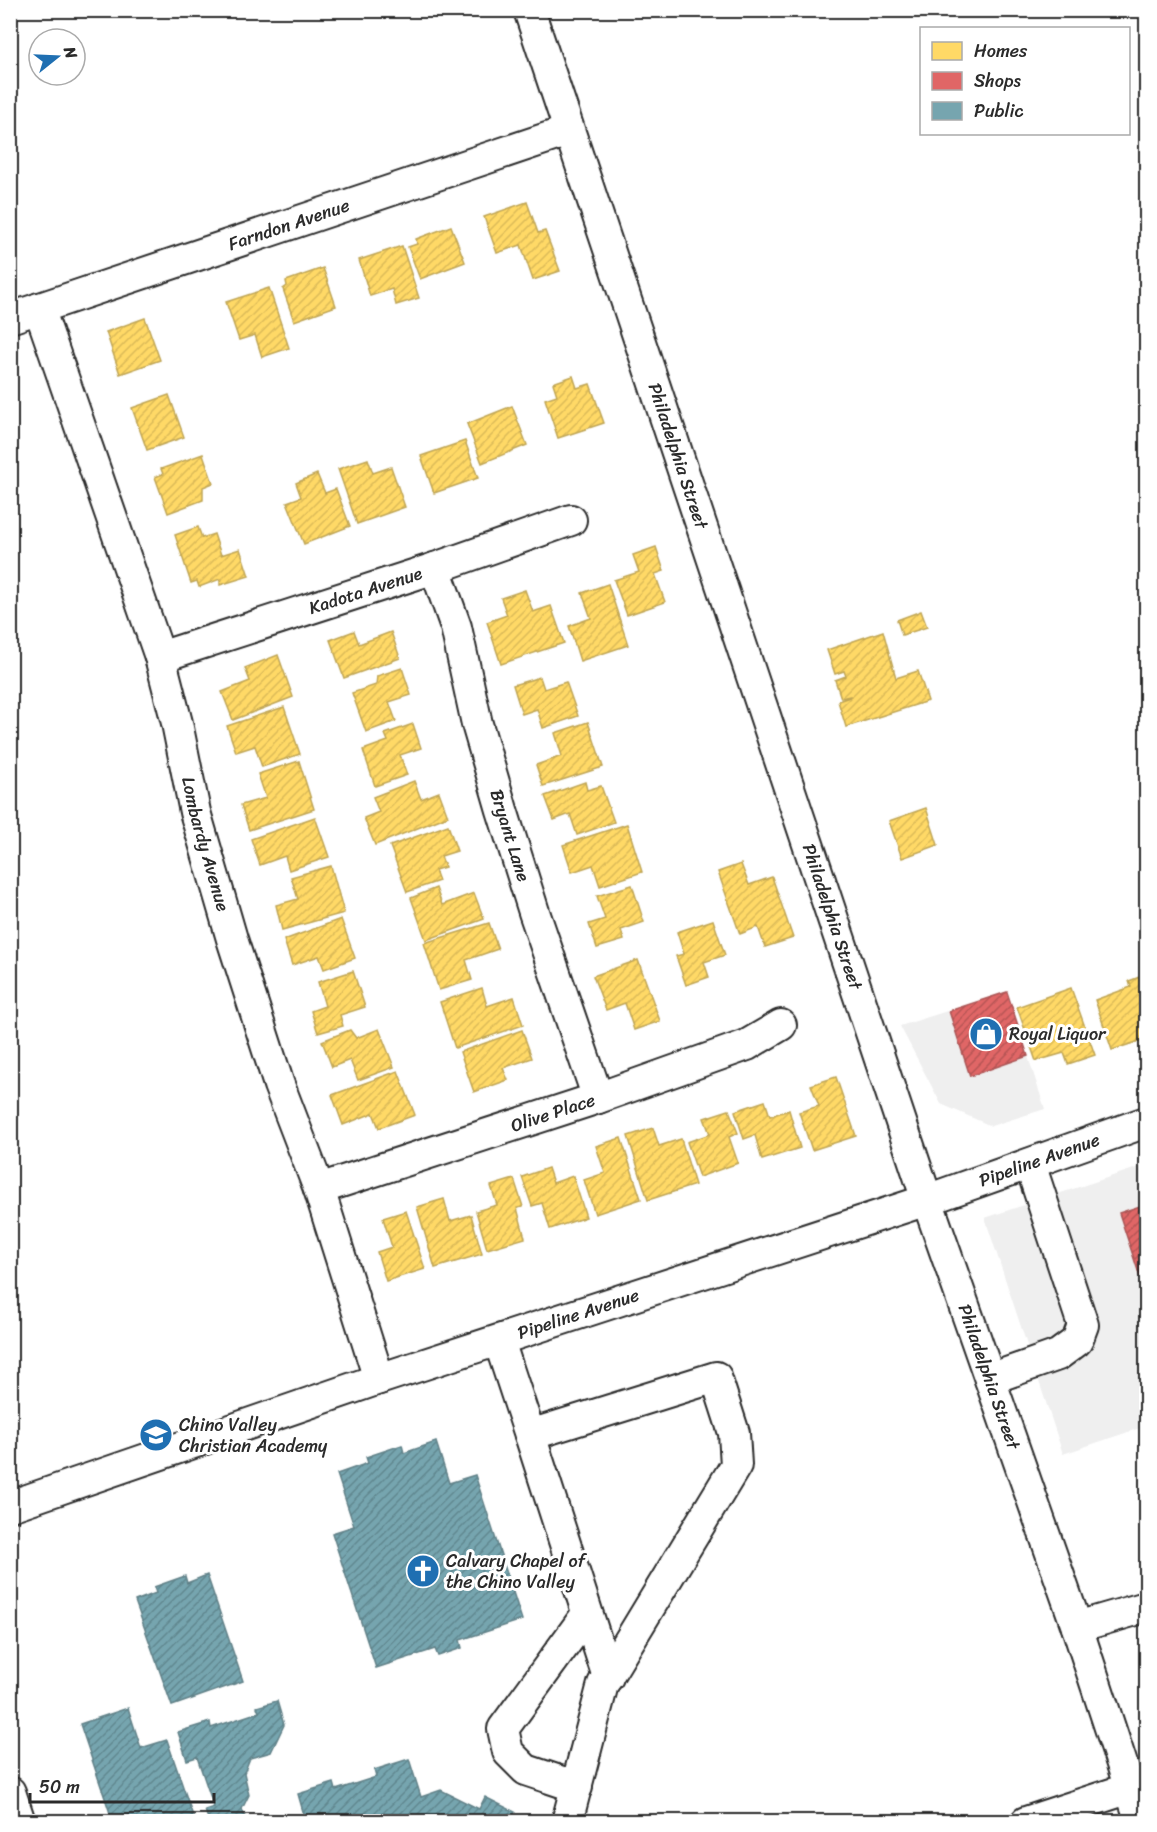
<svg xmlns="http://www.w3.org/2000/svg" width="1157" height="1832" viewBox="0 0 1157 1832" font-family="Sriracha,sans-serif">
<defs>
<pattern id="homes-hatch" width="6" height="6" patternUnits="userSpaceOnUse" patternTransform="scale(1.5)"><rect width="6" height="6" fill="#ffd966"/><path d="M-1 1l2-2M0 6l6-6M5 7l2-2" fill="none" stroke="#dbba59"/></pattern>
<pattern id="shops-hatch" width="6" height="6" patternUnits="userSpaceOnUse" patternTransform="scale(1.5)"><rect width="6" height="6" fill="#e06666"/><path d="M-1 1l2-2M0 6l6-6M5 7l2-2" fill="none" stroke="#b65454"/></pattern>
<pattern id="public-hatch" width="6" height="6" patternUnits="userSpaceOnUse" patternTransform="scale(1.5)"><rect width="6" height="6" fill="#76a5af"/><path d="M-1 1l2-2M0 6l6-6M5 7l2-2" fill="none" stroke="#61878f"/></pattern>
</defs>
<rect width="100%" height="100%" fill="#fff"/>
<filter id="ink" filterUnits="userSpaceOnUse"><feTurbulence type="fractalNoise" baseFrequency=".0167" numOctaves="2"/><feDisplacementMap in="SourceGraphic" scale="12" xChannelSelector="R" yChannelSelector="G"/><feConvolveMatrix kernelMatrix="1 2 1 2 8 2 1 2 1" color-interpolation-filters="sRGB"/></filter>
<g filter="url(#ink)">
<g fill="#efefef">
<polygon points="1007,992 1045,1109 991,1126 941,1104 900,1026"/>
<polygon points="1146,1165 1146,1426 1063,1454 985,1218"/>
</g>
<g fill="url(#homes-hatch)" stroke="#bfa554" stroke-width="1.5">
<polygon points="527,202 538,233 545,231 560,271 533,280 521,245 497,253 484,217"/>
<polygon points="451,226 465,262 420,279 408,247 417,244 416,239"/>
<polygon points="402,246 419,298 396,305 392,289 370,296 359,260"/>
<polygon points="323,268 336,306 294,321 283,289 287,286 286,281"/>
<polygon points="269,288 289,348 262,357 255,335 239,340 226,302"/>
<polygon points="145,318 160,360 120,374 106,332"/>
<polygon points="573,376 577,388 590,384 604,423 558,438 545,399 557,395 553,383"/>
<polygon points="169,395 184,437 147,450 132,408"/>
<polygon points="512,406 527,445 482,463 467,424"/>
<polygon points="465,441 478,478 434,493 421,456"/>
<polygon points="203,454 213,483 203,487 203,500 168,513 155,477 163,474 161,469"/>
<polygon points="368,459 373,473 391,467 405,507 357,524 338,469"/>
<polygon points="317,474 325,493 336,489 350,526 304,544 287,502 301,497 296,483"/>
<polygon points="198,527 202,538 214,534 221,555 240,549 249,576 220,585 220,579 199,587 197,581 191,583 175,535"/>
<polygon points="656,547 664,571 655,574 665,602 627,615 614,580 639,572 633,555"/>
<polygon points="608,584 628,645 580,661 569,626 591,618 582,593"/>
<polygon points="525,590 533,612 551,606 564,643 501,664 487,622 507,615 501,598"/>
<polygon points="921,611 927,627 902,635 897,620"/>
<polygon points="354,631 359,644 391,632 400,658 344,678 330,640"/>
<polygon points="883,631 896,678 918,671 928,701 846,727 838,701 850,697 850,696 841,698 835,680 846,676 844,671 835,674 827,650"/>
<polygon points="278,655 293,697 233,720 222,692 250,681 245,668"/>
<polygon points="402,668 411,695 389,702 396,721 366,732 352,693 376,685 377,676"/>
<polygon points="540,677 544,689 566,682 578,716 543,728 537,709 522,714 513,685"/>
<polygon points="284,707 300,754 262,767 255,746 236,752 227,726"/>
<polygon points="588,722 603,767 543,786 536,765 562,756 555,733"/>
<polygon points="413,724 421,748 400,755 407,775 375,786 363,750 388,741 385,734"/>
<polygon points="299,761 314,809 249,830 241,805 266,798 258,774"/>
<polygon points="414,781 421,799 439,792 448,816 375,845 364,818 379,812 373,797"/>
<polygon points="585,782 587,790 601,786 614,822 577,835 570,814 554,820 545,796"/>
<polygon points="926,808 938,845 902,858 889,821"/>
<polygon points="315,817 329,857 289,870 285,856 260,865 251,839"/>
<polygon points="627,824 642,872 600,886 593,865 572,872 563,845"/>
<polygon points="448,825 457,851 441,856 445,867 435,870 439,881 407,892 390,846"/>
<polygon points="741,864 749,885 772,877 793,938 765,947 758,927 740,934 718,872"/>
<polygon points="331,866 344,913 282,930 276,905 298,899 291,877"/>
<polygon points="632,885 644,922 621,930 624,940 597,948 589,924 605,919 597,896"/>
<polygon points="436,888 442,905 474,893 484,919 426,940 411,898"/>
<polygon points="341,919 355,958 324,969 319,956 292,965 284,940"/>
<polygon points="713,920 725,955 704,962 709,977 686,985 676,956 684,954 677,932"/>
<polygon points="489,923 498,949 466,960 472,980 439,990 424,943"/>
<polygon points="638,960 660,1021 634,1030 625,1003 606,1010 593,976"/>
<polygon points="353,971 365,1007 340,1015 343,1026 318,1033 311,1011 325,1006 318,982"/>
<polygon points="1142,976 1146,990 1146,1039 1112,1050 1095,1000 1131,987 1129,981"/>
<polygon points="482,988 487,1006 514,997 523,1025 455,1048 440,1002"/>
<polygon points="1071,988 1095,1055 1068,1064 1064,1053 1036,1061 1017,1007"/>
<polygon points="379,1029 394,1067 358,1080 350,1060 332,1067 322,1041 350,1030 356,1038"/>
<polygon points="522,1030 532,1058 503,1068 508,1080 474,1092 460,1052"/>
<polygon points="398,1071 415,1115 379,1128 373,1113 343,1125 332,1095"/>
<polygon points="836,1077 856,1136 812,1150 799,1112 819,1106 811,1085"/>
<polygon points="765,1101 770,1116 789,1110 800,1148 762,1160 755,1135 744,1139 735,1111"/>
<polygon points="729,1110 738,1133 729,1137 738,1163 699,1177 687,1142 710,1134 704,1118"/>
<polygon points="653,1128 659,1146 681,1139 695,1185 648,1200 628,1136"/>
<polygon points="621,1138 641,1199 595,1214 584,1180 605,1173 596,1146"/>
<polygon points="548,1168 553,1183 573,1176 586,1217 550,1229 542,1203 532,1206 522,1177"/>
<polygon points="514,1179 523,1207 517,1208 525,1238 487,1249 476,1211 497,1205 491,1186"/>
<polygon points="444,1199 450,1221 471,1215 482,1254 435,1268 417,1207"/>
<polygon points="406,1211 425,1269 386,1281 377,1252 392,1247 383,1218"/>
</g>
<g fill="url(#shops-hatch)" stroke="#aa5454" stroke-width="1.5">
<polygon points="1007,992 1028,1056 970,1076 949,1011"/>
<polygon points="1146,1204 1146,1295 1119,1213"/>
</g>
<g fill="url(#public-hatch)" stroke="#608087" stroke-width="1.5">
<polygon points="436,1442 449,1483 475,1475 522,1620 460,1640 462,1648 438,1656 435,1649 376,1668 332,1533 354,1526 337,1474 368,1463 366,1457 402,1445 404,1453"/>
<polygon points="207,1575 243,1681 172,1706 135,1601 156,1593 154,1587 185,1576 187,1583"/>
<polygon points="277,1701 284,1725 271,1752 250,1758 244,1773 249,1795 242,1809 245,1817 243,1822 209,1822 205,1810 214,1807 197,1757 187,1760 178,1732 210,1722 211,1728 259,1712 257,1707"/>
<polygon points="128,1708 141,1748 167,1740 195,1822 113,1822 80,1724"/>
<polygon points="409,1759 421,1797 441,1790 479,1809 485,1797 515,1812 510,1822 306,1822 298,1794 334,1783 336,1790 376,1777 374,1770"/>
</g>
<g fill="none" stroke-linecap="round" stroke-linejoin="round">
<defs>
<g id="minor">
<path id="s1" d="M529,10l398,1190 150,427 64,195"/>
<path id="s2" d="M39,308l121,349 17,66 18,89 37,127 47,146 40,104 60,190"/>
<path id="s3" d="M10,318l558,-187"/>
<path id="s4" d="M435,568l21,59 21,97 25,86 32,102 64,186"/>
<path id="s5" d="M160,657l275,-89 136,-48"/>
<path id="s6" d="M319,1189l279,-91 149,-53 34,-20"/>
<polyline points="499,1341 530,1435 716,1377 734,1433 736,1465 603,1684 567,1822"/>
<polyline points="990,1379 1058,1355 1077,1341 1083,1325 1030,1164"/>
<polyline points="530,1435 608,1677"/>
<path id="s7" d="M10,1506l369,-127 548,-179 219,-78"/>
<polyline points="1077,1627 1146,1607"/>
<polyline points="577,1787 526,1770 508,1752 503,1729 587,1614"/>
<polyline points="10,1792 20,1822"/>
<polyline points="1026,1822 1130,1788"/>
</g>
</defs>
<use href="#minor" stroke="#2b2b2b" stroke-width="34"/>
<use href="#minor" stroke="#fff" stroke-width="30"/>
</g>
</g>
<defs>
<symbol id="shop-disc" viewBox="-11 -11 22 22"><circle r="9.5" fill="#1f6fb2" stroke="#fff"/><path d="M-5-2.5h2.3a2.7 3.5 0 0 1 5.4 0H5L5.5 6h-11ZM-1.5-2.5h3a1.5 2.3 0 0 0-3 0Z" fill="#fff"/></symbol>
<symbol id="school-disc" viewBox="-11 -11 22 22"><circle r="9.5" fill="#1f6fb2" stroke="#fff"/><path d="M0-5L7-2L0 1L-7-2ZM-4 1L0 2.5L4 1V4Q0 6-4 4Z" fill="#fff"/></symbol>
<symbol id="church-disc" viewBox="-11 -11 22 22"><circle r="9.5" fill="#1f6fb2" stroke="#fff"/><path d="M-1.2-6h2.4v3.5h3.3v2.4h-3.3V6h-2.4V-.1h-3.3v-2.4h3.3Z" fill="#fff"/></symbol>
</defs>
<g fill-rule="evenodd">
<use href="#shop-disc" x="967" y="1015" width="38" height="38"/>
<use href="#school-disc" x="137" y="1416" width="38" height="38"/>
<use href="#church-disc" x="404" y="1552" width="38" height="38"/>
</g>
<g text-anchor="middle" stroke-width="6" stroke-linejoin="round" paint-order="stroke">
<g font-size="18" fill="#2b2b2b" stroke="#fff">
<text dy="6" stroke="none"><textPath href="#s3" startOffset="294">Farndon Avenue</textPath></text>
<text dy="6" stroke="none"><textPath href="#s1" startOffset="470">Philadelphia Street</textPath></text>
<text dy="6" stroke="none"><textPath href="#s5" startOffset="216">Kadota Avenue</textPath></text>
<text dy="6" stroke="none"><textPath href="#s4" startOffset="278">Bryant Lane</textPath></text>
<text dy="6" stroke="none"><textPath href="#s2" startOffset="562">Lombardy Avenue</textPath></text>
<text dy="6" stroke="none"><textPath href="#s1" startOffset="956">Philadelphia Street</textPath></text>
<text dy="6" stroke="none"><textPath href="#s6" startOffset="246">Olive Place</textPath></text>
<text dy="6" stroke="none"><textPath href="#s7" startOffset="1086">Pipeline Avenue</textPath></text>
<text dy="6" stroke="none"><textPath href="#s7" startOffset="600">Pipeline Avenue</textPath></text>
<text dy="6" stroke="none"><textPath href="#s1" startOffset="1442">Philadelphia Street</textPath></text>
</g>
<g font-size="18" fill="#2b2b2b" stroke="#fff" text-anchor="start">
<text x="1009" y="1040">Royal Liquor</text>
<text x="179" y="1431">Chino Valley<tspan x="179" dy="21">Christian Academy</tspan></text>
<text x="446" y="1567">Calvary Chapel of<tspan x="446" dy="21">the Chino Valley</tspan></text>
</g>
</g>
<rect width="1157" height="1832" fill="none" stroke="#fff" stroke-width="36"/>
<rect x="18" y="18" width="1121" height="1796" fill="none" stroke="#2b2b2b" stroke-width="2" filter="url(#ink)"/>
<rect x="920" y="27" width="210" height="108" fill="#ffffff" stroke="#aaaaaa" stroke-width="1.5"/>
<rect x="932" y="42" width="30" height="18" fill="#ffd966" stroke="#aaaaaa" stroke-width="1.5"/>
<text x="974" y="57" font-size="18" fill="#2b2b2b">Homes</text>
<rect x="932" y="72" width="30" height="18" fill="#e06666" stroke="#aaaaaa" stroke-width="1.5"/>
<text x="974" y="87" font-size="18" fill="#2b2b2b">Shops</text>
<rect x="932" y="102" width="30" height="18" fill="#76a5af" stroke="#aaaaaa" stroke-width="1.5"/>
<text x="974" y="117" font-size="18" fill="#2b2b2b">Public</text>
<g transform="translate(57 57) rotate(72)"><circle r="28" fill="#ffffff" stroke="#aaaaaa" stroke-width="1.5"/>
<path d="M0-4.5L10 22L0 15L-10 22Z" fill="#1f6fb2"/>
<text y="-9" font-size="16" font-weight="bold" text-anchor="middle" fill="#2b2b2b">N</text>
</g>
<path d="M30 1793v9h184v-9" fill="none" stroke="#2b2b2b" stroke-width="3"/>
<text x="39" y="1793" font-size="18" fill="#2b2b2b" stroke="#ffffff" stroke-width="4.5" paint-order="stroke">50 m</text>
</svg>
